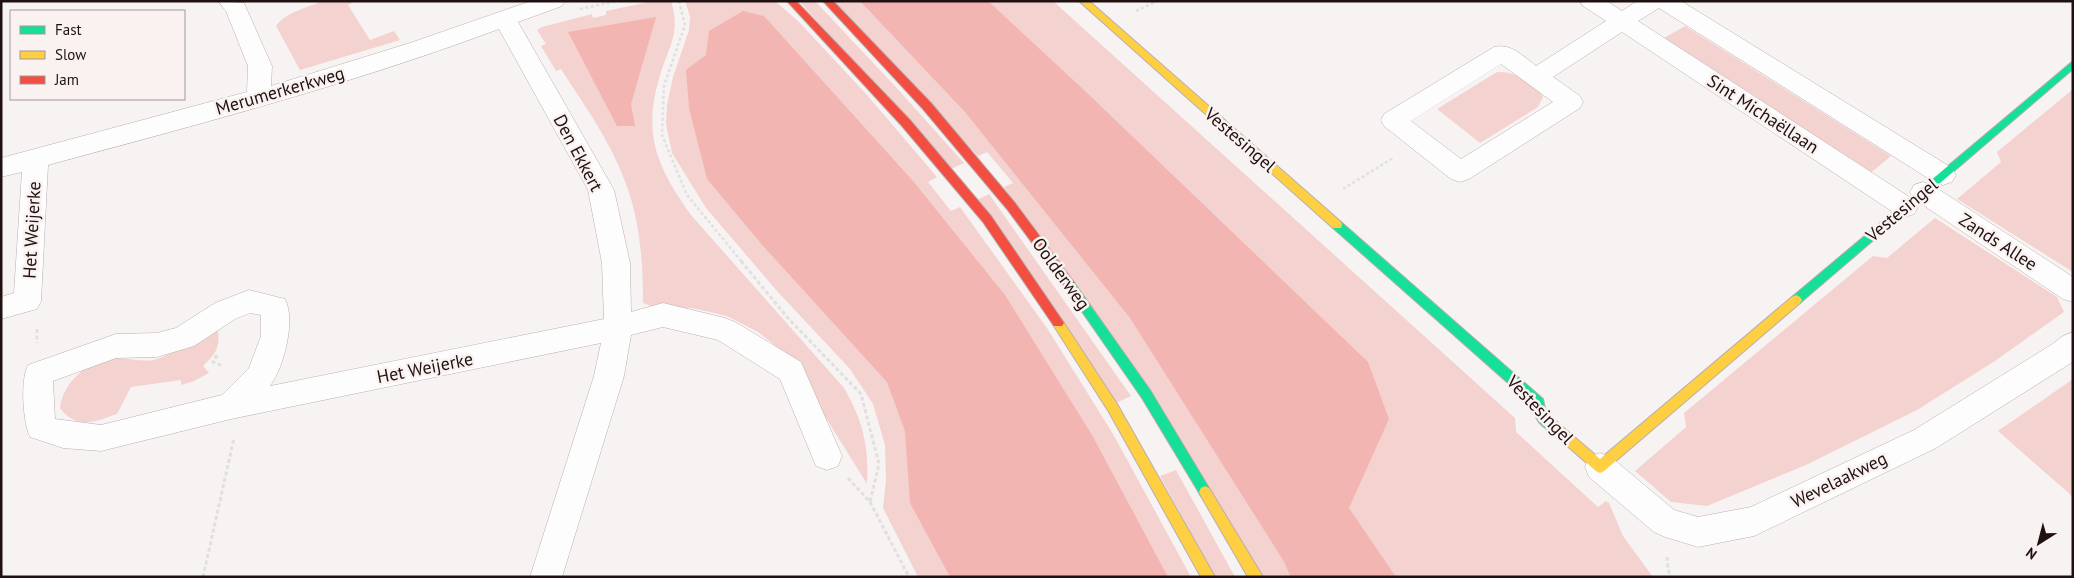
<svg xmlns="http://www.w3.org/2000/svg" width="2074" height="578" viewBox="0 0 2074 578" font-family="'PT Sans',sans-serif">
<rect width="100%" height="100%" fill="#f8f3f3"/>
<g fill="#f4d2cf">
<path d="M322,1h33l-7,4 22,35 24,-9 6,9 -100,30 -24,-44c10,-14 31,-18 46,-25z"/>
<path d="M654,1h17c10,32 -2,45 -11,74 -18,60 -3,92 31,140l153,173c19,33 25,58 23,96l-72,-116 -23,-25 -14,-11 -31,-16 -35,-8 -38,-1 -11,-4c0,-41 -3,-85 -19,-124 -15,-40 -40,-74 -63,-110l-5,2 -15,-25 5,-2 -9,-14 5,-3 50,-13 1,4 13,-3v-4z"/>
<polygon points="685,1 775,1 799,22 867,95 937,177 928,182 951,211 960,207 1047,328 1113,434 1191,577 918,577 883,508 886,481 885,445 873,404 850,369 777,291 706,208 672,153 666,124 667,105 673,77 689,30 690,16"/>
<polygon points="799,1 815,1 893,84 964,163 951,169"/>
<polygon points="834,1 1053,1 1515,418 1516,432 1598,507 1606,501 1609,503 1623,536 1653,577 1259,577 1004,187 1013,183 987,152 978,156"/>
<polygon points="1685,26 1891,156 1867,176 1659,41"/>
<path d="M1497,72c17,-1 37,10 46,25l-5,10 -58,36 -43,-34z"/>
<polygon points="2073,89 2073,272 1957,199 2001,162 1997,152"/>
<polygon points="989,194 1131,396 1116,403 977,200"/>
<polygon points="1935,218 2057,297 2064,312 1995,361 1917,410 1806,465 1707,506 1671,502 1635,471 1686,427 1684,413 1873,256 1887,258"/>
<path d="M218,330c2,19 -2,23 -15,36l6,7 -15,8 -13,4v-5l-50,7 -14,27c-23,8 -40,16 -57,-6 3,-26 29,-49 55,-50 13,0 26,4 39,2 17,-4 33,-18 46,-28l8,5z"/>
<polygon points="2073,379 2073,497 1998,431"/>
<polygon points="1176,470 1235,577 1215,577 1160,476"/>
</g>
<g fill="#f3b5b2">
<polygon points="860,1 988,1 1084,90 1368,362 1389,419 1349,508 1396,577 1291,577 1283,560 1130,318 965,112"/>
<polygon points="743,11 764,16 913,181 1005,295 1092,435 1168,577 950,577 910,503 905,431 887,382 764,247 707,179 689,108 686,70 706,55 709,31"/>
<polygon points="656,17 631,104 635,126 617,126 568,32"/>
</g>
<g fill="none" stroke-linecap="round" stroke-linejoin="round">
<defs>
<g id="street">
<path d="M218,1l26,2 28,63 -1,20 139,-43 121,-42h34l-3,5 -44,16 96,168 16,73 1,49 32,-9 62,15 10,4 66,40 41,94 -4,10 -11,4 -11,-4 -36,-87 -62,-39 -55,-13 -32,8 -7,41 -62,201h-32l64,-201 7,-33 -370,76 -130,32 -38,-3 -33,-11c-7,-15 -10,-56 -2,-72l88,-31 41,-1 19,-5 39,-25 34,-13 36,9c11,21 -1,68 -15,87l334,-67 -2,-56 -14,-73 -89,-161c-147,55 -299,95 -451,136l-7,136 -4,8 -36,10v-22l13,-4 8,-121 -21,5v-19l246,-66 1,-26 -22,-55zM250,313l11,2v21l-12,32 -27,27 -121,30 -46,-6 -2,-38 63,-23 41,-1 37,-11 41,-27z"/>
<path d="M1580,1h27l15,10 15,-10h44l271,167 4,7 -4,7 -9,3 -9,-3 -275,-174 -21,13 276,179 4,7 -4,7 -9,3 -9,-3 -274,-182 -69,45 27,19 3,6 -3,6 -111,71 -9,3 -9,-3 -67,-53 -3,-6 3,-6 110,-67c17,-4 29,9 42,19l70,-45 -23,-15zM1501,64l52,38 -92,57 -50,-38z"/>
<polygon points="1923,182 1932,185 2073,277 2073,302 2063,299 1914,199 1910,192 1914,185"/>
<polygon points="2073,332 2073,361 2071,363 1936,448 1754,536 1698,547 1665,537 1654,532 1589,477 1585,467 1589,457 1600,453 1611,457 1674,510 1698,517 1751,507 1914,430 2051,345 2063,336"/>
</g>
<g id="fast">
<polygon points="2073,61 2073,69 1800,303 1792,303 1790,300 1792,297"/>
<path d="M1337,221l4,1 202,177 3,14 12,10 2,4 -2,4 -4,1c-13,-4 -20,-14 -21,-27l-200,-177 -1,-3z"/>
<polygon points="1069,279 1073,281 1150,390 1209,488 1211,492 1209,496 1205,498 1201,496 1142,398 1065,287 1063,284 1065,281"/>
</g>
<g id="slow">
<polygon points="1079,1 1089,1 1341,222 1342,225 1341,228 1333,228"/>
<polygon points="1796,295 1800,297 1802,300 1800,303 1604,471 1600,473 1596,471 1550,431 1548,427 1550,423 1554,422 1558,423 1600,459 1792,297"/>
<polygon points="1058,318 1062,320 1117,404 1215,577 1201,577 1109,412 1054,326 1052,323 1054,320"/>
<polygon points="1205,486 1209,488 1263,577 1248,577 1201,496 1199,492 1201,488"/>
</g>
<g id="jam">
<polygon points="787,1 796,1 910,120 991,216 1062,320 1064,323 1062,326 1054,326 983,222 902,126"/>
<polygon points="823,1 833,1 931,103 1015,203 1073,281 1075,284 1073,287 1065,287 1007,209 923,109"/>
</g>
</defs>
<use href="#street" stroke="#b8afae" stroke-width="1"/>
<use href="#fast" stroke="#b8afae" stroke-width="2"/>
<use href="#slow" stroke="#b8afae" stroke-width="2"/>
<use href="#jam" stroke="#b8afae" stroke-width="2"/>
<g stroke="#e1dfdf" stroke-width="2.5" stroke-dasharray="3 2.5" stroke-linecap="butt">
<polyline points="679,1 685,25 664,86 662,135 687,195 742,262"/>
<polyline points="580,9 617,1"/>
<polyline points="1136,11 1157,1"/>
<polyline points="1343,189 1393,158"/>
</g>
<g stroke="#e1dfdf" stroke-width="3" stroke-dasharray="4 2.5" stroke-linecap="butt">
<polyline points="741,261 787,317 861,394 879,464 870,502"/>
<polyline points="37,329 37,343"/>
<polyline points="217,355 213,362 223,366"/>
<polyline points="848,478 870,502 909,577"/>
<polyline points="1667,557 1668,570 1671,577"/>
<polyline points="203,577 234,438"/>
</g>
<use href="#street" fill="#fefdfd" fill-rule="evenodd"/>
<use href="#fast" fill="#16e098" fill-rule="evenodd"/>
<use href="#slow" fill="#ffcf43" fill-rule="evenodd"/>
<use href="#jam" fill="#f24e42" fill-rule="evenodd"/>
</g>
<g text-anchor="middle" stroke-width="5" stroke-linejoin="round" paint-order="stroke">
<g font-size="18" fill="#1f1110" stroke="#faf2f1">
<text transform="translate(280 91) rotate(-16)" y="6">Merumerkerkweg</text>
<text transform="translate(1763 114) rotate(33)" y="6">Sint Michaëllaan</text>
<text transform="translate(1240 140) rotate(41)" y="6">Vestesingel</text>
<text transform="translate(578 153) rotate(62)" y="6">Den Ekkert</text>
<text transform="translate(1902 210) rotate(-40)" y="6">Vestesingel</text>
<text transform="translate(32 230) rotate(-87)" y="6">Het Weijerke</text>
<text transform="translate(1998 242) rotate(33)" y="6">Zands Allee</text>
<text transform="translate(1061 274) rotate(54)" y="6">Oolderweg</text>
<text transform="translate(425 368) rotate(-11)" y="6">Het Weijerke</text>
<text transform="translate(1540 410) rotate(46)" y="6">Vestesingel</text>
<text transform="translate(1839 480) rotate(-26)" y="6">Wevelaakweg</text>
</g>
</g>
<rect width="2074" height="578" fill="none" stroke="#1f1110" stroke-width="5"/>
<rect x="10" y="10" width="175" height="90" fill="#faf2f1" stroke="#a29897"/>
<rect x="20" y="26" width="25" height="8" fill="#16e098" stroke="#a29897"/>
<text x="55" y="35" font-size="15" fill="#1f1110">Fast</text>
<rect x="20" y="51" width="25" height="8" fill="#ffcf43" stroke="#a29897"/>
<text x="55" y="60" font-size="15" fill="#1f1110">Slow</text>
<rect x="20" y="76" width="25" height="8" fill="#f24e42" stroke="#a29897"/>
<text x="55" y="85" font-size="15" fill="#1f1110">Jam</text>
<g transform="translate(2039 543) rotate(216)" stroke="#faf2f1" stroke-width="4" paint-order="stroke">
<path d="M0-4L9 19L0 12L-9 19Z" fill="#1f1110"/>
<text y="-8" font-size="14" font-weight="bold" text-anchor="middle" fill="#1f1110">N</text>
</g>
</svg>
